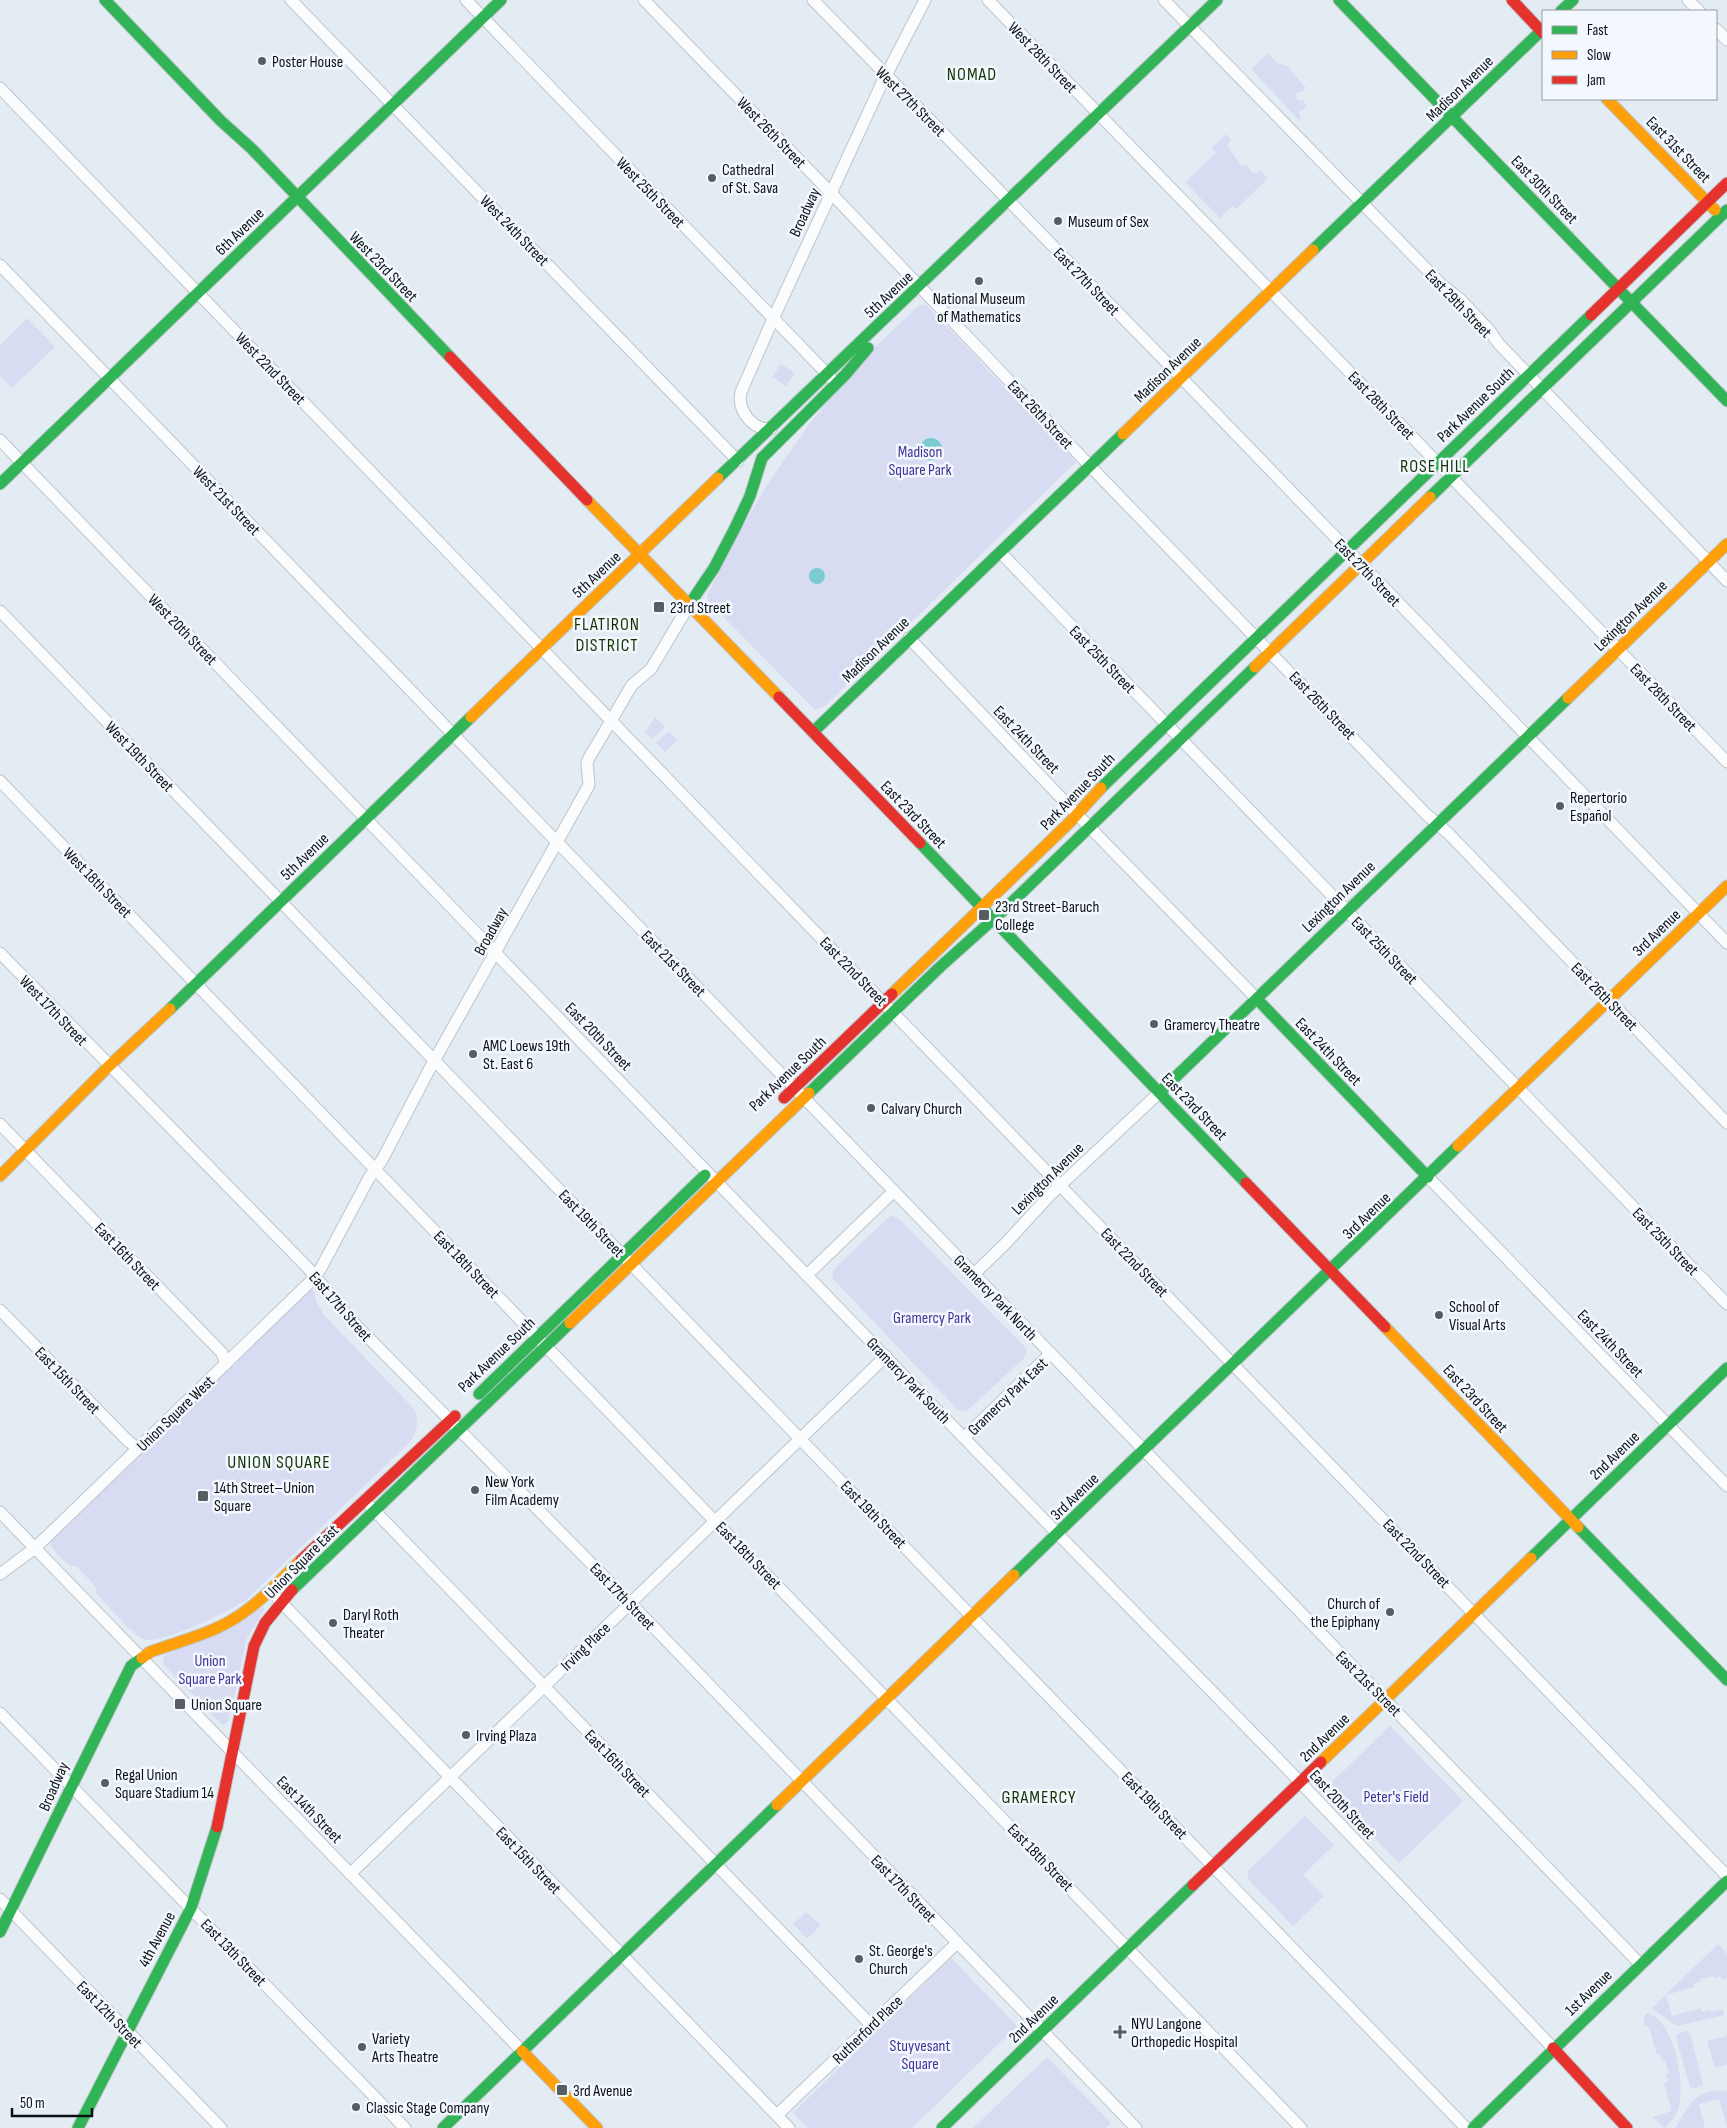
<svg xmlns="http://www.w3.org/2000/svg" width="1727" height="2128" viewBox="0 0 1727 2128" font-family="'Sofia Sans Condensed',sans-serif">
<rect width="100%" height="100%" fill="#e3ebf3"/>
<g fill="#d8dcf3">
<polygon points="1267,54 1278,63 1287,66 1306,88 1302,92 1296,93 1297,100 1304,101 1306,107 1298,113 1301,117 1300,121 1251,69"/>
<polygon points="1226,134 1231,140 1227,146 1242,166 1245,164 1254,174 1260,170 1268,178 1236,209 1232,206 1220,218 1185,182 1216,153 1212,148"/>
<polygon points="923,304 927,306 1076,462 824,707 815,710 708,601 707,595 748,517 771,479 810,423 855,367 918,306"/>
<polygon points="27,318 55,347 12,388 0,376 0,345"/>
<polygon points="781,364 795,373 786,386 772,377"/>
<polygon points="655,717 665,727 652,739 645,732"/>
<polygon points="669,731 677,740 665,752 656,743"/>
<polygon points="891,1215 899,1219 1027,1349 1024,1358 966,1412 957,1409 832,1278 834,1269"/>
<path d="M311,1289l3,2 3,12 8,13 89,93c5,12 4,21 -3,32l-165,159c-16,11 -87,46 -103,39 -13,-6 -36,-35 -47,-46v-6l-20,-21h-6c-7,-7 -18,-15 -20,-24l160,-157 27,-22 4,-8z"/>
<polygon points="263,1607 265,1609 247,1638 229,1720 224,1725 221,1724 163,1664 164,1656"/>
<polygon points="1390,1726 1463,1801 1399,1863 1326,1788"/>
<polygon points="1305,1816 1334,1845 1303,1875 1324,1896 1293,1926 1248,1879 1248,1871"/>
<polygon points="806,1912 821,1925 807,1939 793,1924"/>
<polygon points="1718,1944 1727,1954 1727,1978 1722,1980 1721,1976 1714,1978 1713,1976 1700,1979 1701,1981 1694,1984 1694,1987 1666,1995 1672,2016 1701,2008 1702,2012 1709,2010 1710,2012 1723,2009 1724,2015 1677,2026 1652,2008"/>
<polygon points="951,1958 1017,2026 912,2128 808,2128 793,2113"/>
<path d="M1647,2013c28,7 39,73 31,96 -2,8 -8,13 -13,19l-12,-11 19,-6 -8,-28 4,-2 -2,-7 3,-1 -4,-12h-3l-2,-7 -3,1 -8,-28h-4l-2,-9z"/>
<polygon points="1688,2031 1692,2040 1703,2085 1693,2089 1690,2087 1676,2037 1677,2034"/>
<polygon points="1727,2036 1727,2065 1715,2068 1707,2041"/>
<polygon points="1047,2057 1111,2123 1105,2128 973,2128"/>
<path d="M1722,2090l5,1v36l-8,-28 -20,5 6,24h-30c15,-22 17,-37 47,-38z"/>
</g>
<g fill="#7bccd2">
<circle cx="931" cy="449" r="11"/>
<circle cx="817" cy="576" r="8"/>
<circle cx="909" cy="2065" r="7"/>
</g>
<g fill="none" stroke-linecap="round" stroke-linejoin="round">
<defs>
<g id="street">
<polyline points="291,0 738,461"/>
<polyline points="466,0 831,378"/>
<polyline points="644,0 831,193 1090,466 1425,813 1449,834 1727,1123"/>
<polyline points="813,0 1171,367 1727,943"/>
<path d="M988,0c247,253 493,508 739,762"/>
<polyline points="1164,0 1441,284 1460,299 1489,330 1499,344 1727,581"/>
<polyline points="1688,0 1699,11"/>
<polyline points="1716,29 1727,40"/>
<polyline points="0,88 1727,1876"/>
<polyline points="0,265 1641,1965"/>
<path d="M771,429c-19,1 -34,-19 -30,-37l32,-73 108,-234 44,-85"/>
<polyline points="0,440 964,1438 1277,1758 1553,2048"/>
<polyline points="1001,553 1727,1304"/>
<polyline points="0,611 1466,2128"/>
<polyline points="909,638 1067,804 1257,999"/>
<polyline points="0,781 1301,2128"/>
<polyline points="0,953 307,1267 356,1325 639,1612 1136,2128"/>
<polyline points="0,1124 222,1353 226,1364"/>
<polyline points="1428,1177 1727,1486"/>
<polyline points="974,1274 1006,1243 1050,1195 1160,1092"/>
<polyline points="807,1275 894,1191"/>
<polyline points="0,1310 129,1442 138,1448"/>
<polyline points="964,1438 1051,1353"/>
<polyline points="371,1507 871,2025"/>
<polyline points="0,1512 522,2051"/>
<polyline points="0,1574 35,1548 309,1283 321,1268 369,1178 382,1160 429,1070 589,785 587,763 589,758 632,685 651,669 689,605"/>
<polyline points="278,1599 789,2128"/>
<polyline points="0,1713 405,2128"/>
<polyline points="350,1874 886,1356"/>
<polyline points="0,1899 221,2128"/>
<polyline points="777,2115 957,1943"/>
</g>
<g id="fast">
<polyline points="105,0 221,121 252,149 450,357"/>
<polyline points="1339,0 1727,401"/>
<polyline points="1561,11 1573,0"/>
<polyline points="1313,250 1543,29"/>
<polyline points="718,478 1217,0"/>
<polyline points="0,484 501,0"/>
<polyline points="1430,497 1727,210"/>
<polyline points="689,605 714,568 735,528 750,496 762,458 845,375 868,348"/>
<polyline points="813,732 1123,434"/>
<polyline points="1101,788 1591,315"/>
<polyline points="920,843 1246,1183"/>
<polyline points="1257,999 1428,1177"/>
<polyline points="170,1009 471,717"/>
<polyline points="1160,1092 1568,698"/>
<polyline points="809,1093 940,967 1007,907 1255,667"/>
<polyline points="479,1394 705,1175"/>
<polyline points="1578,1527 1727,1680"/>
<polyline points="1531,1558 1727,1368"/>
<polyline points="1014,1575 1458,1146"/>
<polyline points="292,1590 570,1323"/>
<polyline points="0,1932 131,1666 142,1658"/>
<polyline points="78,2128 191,1908 217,1827"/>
<polyline points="443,2128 777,1805"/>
<polyline points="942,2128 1193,1885"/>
<polyline points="1473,2128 1727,1881"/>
</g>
<g id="slow">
<polyline points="1607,99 1715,210"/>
<polyline points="1123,434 1313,250"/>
<polyline points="587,500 779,697"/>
<polyline points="1255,667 1430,497"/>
<polyline points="1568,698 1727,544"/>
<polyline points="471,717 718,478"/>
<polyline points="892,994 1070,822 1101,788"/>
<polyline points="1458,1146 1727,886"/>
<polyline points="0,1176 109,1066 170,1009"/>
<polyline points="570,1323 809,1093"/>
<polyline points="1385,1327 1578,1527"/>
<path d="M142,1658l8,-6c27,-10 57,-17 82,-32 26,-15 47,-39 69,-60"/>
<polyline points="1321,1762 1531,1558"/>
<polyline points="777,1805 1014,1575"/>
<polyline points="522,2051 597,2128"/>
</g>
<g id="jam">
<polyline points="1512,0 1543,33"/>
<polyline points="1591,315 1727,183"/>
<polyline points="450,357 587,500"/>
<polyline points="779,697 920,843"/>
<polyline points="784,1098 892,994"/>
<polyline points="1246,1183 1385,1327"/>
<polyline points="301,1560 455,1416"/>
<polyline points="217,1827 254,1646 265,1623 292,1590"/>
<polyline points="1193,1885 1321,1762"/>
<polyline points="1553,2048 1627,2128"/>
</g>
</defs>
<use href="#street" stroke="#bec5cb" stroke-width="13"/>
<use href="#fast" stroke="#bec5cb" stroke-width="13"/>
<use href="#slow" stroke="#bec5cb" stroke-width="13"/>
<use href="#jam" stroke="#bec5cb" stroke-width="13"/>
<use href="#street" stroke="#fbfcfd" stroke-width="11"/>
<use href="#fast" stroke="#30b455" stroke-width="11"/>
<use href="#slow" stroke="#ff9f0a" stroke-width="11"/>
<use href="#jam" stroke="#e5322d" stroke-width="11"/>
</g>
<g fill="#575d63" stroke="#f2f8fd" stroke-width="2">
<circle cx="262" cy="61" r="5"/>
<circle cx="712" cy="178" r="5"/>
<circle cx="1058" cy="221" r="5"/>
<circle cx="979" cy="281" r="5"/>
<rect x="653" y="601" width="12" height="12" rx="2.5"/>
<circle cx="1560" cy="806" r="5"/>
<rect x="978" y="909" width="12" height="12" rx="2.5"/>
<circle cx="1154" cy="1024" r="5"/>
<circle cx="473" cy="1054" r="5"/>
<circle cx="871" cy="1108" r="5"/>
<circle cx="1439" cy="1315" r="5"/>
<circle cx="475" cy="1490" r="5"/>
<rect x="197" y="1490" width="12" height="12" rx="2.5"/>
<circle cx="1390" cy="1612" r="5"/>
<circle cx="333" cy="1623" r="5"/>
<rect x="174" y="1698" width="12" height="12" rx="2.5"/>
<circle cx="466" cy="1735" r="5"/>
<circle cx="105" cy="1783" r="5"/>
<circle cx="859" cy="1959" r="5"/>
<path d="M1117.5 2024.5h5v5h5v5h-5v5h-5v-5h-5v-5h5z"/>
<circle cx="362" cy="2047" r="5"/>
<rect x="556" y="2084" width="12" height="12" rx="2.5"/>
<circle cx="356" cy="2107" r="5"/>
</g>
<g text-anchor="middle" stroke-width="5" stroke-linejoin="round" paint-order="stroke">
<g font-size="16" fill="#0c1115" stroke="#f2f8fd">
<text transform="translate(1043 57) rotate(46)" y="6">West 28th Street</text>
<text transform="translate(1459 88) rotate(-44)" y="6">Madison Avenue</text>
<text transform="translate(911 101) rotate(45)" y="6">West 27th Street</text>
<text transform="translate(772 132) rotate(46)" y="6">West 26th Street</text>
<text transform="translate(1679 149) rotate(46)" y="6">East 31st Street</text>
<text transform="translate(1545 189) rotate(46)" y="6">East 30th Street</text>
<text transform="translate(651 192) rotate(46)" y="6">West 25th Street</text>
<text transform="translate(804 212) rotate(-65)" y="6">Broadway</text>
<text transform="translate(515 230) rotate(46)" y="6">West 24th Street</text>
<text transform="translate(239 231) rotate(-44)" y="6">6th Avenue</text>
<text transform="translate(384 266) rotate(46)" y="6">West 23rd Street</text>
<text transform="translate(1087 281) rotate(46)" y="6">East 27th Street</text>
<text transform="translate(888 294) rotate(-43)" y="6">5th Avenue</text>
<text transform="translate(1459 303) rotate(46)" y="6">East 29th Street</text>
<text transform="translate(271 368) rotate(46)" y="6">West 22nd Street</text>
<text transform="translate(1167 369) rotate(-44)" y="6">Madison Avenue</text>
<text transform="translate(1475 404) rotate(-44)" y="6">Park Avenue South</text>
<text transform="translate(1382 405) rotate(46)" y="6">East 28th Street</text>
<text transform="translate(1041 414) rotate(47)" y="6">East 26th Street</text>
<text transform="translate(227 500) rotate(46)" y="6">West 21st Street</text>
<text transform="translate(1368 572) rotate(46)" y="6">East 27th Street</text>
<text transform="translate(596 574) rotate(-43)" y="6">5th Avenue</text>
<text transform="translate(1630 615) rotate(-44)" y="6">Lexington Avenue</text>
<text transform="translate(183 629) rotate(46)" y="6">West 20th Street</text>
<text transform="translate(875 649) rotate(-44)" y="6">Madison Avenue</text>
<text transform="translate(1103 659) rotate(46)" y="6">East 25th Street</text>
<text transform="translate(1664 697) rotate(46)" y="6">East 28th Street</text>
<text transform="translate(1323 705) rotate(46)" y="6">East 26th Street</text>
<text transform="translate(1027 739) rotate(46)" y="6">East 24th Street</text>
<text transform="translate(140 756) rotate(46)" y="6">West 19th Street</text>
<text transform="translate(1077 791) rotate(-46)" y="6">Park Avenue South</text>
<text transform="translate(914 814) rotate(46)" y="6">East 23rd Street</text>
<text transform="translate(304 856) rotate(-44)" y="6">5th Avenue</text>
<text transform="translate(98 882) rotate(46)" y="6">West 18th Street</text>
<text transform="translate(1338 896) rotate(-44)" y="6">Lexington Avenue</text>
<text transform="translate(490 931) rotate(-61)" y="6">Broadway</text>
<text transform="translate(1656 932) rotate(-44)" y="6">3rd Avenue</text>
<text transform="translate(1385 950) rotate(46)" y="6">East 25th Street</text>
<text transform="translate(674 963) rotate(46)" y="6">East 21st Street</text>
<text transform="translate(854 971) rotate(46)" y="6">East 22nd Street</text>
<text transform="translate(1605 996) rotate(46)" y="6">East 26th Street</text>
<text transform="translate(54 1010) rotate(46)" y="6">West 17th Street</text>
<text transform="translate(599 1036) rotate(46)" y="6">East 20th Street</text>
<text transform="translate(1329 1051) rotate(46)" y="6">East 24th Street</text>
<text transform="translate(787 1073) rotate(-44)" y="6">Park Avenue South</text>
<text transform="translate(1195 1106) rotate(46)" y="6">East 23rd Street</text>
<text transform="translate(1047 1178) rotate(-45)" y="6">Lexington Avenue</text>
<text transform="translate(1366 1215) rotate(-44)" y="6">3rd Avenue</text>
<text transform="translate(592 1223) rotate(46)" y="6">East 19th Street</text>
<text transform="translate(1666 1241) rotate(46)" y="6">East 25th Street</text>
<text transform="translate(128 1256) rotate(46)" y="6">East 16th Street</text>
<text transform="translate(1135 1262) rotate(46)" y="6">East 22nd Street</text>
<text transform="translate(467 1264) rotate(46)" y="6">East 18th Street</text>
<text transform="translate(996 1297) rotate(46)" y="6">Gramercy Park North</text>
<text transform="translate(341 1306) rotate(49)" y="6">East 17th Street</text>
<text transform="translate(1611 1343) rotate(46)" y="6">East 24th Street</text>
<text transform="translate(496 1354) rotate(-44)" y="6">Park Avenue South</text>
<text transform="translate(68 1380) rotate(46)" y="6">East 15th Street</text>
<text transform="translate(909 1380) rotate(46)" y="6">Gramercy Park South</text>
<text transform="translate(1007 1396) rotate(-44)" y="6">Gramercy Park East</text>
<text transform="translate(1476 1398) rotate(47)" y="6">East 23rd Street</text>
<text transform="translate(175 1413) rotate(-44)" y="6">Union Square West</text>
<text transform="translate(1614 1455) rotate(-44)" y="6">2nd Avenue</text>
<text transform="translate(1074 1496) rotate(-44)" y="6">3rd Avenue</text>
<text transform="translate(874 1514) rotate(46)" y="6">East 19th Street</text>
<text transform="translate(1417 1553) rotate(46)" y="6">East 22nd Street</text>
<text transform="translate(749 1555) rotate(46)" y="6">East 18th Street</text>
<text transform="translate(301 1561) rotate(-45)" y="6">Union Square East</text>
<text transform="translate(623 1596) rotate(46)" y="6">East 17th Street</text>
<text transform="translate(585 1646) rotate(-44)" y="6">Irving Place</text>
<text transform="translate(1369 1683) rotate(45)" y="6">East 21st Street</text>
<text transform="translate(1324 1737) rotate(-44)" y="6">2nd Avenue</text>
<text transform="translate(618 1763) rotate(46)" y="6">East 16th Street</text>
<text transform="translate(53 1786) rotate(-66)" y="6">Broadway</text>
<text transform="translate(1343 1804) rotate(47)" y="6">East 20th Street</text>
<text transform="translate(1155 1805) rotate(46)" y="6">East 19th Street</text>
<text transform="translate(310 1809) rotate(46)" y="6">East 14th Street</text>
<text transform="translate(1041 1857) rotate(46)" y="6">East 18th Street</text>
<text transform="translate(529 1860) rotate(46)" y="6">East 15th Street</text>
<text transform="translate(904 1888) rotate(46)" y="6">East 17th Street</text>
<text transform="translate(156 1939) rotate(-62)" y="6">4th Avenue</text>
<text transform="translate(234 1952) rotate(46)" y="6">East 13th Street</text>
<text transform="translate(1588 1992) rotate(-44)" y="6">1st Avenue</text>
<text transform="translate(110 2014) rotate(46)" y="6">East 12th Street</text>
<text transform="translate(1033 2018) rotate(-44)" y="6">2nd Avenue</text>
<text transform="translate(867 2029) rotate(-44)" y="6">Rutherford Place</text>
</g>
<g font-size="16" fill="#0c1115" stroke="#f2f8fd" text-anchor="start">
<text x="272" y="67">Poster House</text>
<text x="722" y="175">Cathedral<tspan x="722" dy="18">of St. Sava</tspan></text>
<text x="1068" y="227">Museum of Sex</text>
<text x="979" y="304" text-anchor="middle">National Museum<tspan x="979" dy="18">of Mathematics</tspan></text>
<text x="670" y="613">23rd Street</text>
<text x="1570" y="803">Repertorio<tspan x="1570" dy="18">Español</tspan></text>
<text x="995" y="912">23rd Street-Baruch<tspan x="995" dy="18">College</tspan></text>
<text x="1164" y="1030">Gramercy Theatre</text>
<text x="483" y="1051">AMC Loews 19th<tspan x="483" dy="18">St. East 6</tspan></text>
<text x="881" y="1114">Calvary Church</text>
<text x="1449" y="1312">School of<tspan x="1449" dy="18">Visual Arts</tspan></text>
<text x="485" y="1487">New York<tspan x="485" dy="18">Film Academy</tspan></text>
<text x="214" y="1493">14th Street–Union<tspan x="214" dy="18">Square</tspan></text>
<text x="1380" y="1609" text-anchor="end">Church of<tspan x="1380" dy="18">the Epiphany</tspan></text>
<text x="343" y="1620">Daryl Roth<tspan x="343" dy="18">Theater</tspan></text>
<text x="191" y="1710">Union Square</text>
<text x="476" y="1741">Irving Plaza</text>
<text x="115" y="1780">Regal Union<tspan x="115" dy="18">Square Stadium 14</tspan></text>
<text x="869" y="1956">St. George's<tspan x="869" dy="18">Church</tspan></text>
<text x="1131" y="2029">NYU Langone<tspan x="1131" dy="18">Orthopedic Hospital</tspan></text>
<text x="372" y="2044">Variety<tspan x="372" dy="18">Arts Theatre</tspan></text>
<text x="573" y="2096">3rd Avenue</text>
<text x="366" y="2113">Classic Stage Company</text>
</g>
<g font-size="16" fill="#423398" stroke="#f2f8fd">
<text x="920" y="457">Madison<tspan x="920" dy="18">Square Park</tspan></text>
<text x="932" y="1323">Gramercy Park</text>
<text x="210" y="1666">Union<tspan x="210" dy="18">Square Park</tspan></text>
<text x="1396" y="1802">Peter's Field</text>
<text x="920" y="2051">Stuyvesant<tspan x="920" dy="18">Square</tspan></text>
</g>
<g font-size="18" letter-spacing="1" fill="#143204" stroke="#f2f8fd">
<text x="972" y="80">NOMAD</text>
<text x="1435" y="472">ROSE HILL</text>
<text x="607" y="630">FLATIRON<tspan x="607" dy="21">DISTRICT</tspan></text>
<text x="279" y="1468">UNION SQUARE</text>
<text x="1039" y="1803">GRAMERCY</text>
</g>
</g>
<rect x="1542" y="10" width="175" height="90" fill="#f2f8fd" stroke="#969ca0"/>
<rect x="1552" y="26" width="25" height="8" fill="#30b455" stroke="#969ca0"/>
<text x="1587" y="35" font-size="15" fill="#0c1115">Fast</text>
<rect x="1552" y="51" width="25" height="8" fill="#ff9f0a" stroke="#969ca0"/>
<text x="1587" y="60" font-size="15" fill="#0c1115">Slow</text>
<rect x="1552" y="76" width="25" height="8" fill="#e5322d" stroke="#969ca0"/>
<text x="1587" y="85" font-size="15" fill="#0c1115">Jam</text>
<path d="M12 2108v8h80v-8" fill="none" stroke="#0c1115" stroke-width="2.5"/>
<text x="20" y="2108" font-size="15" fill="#0c1115" stroke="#f2f8fd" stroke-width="4" paint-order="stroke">50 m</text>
</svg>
